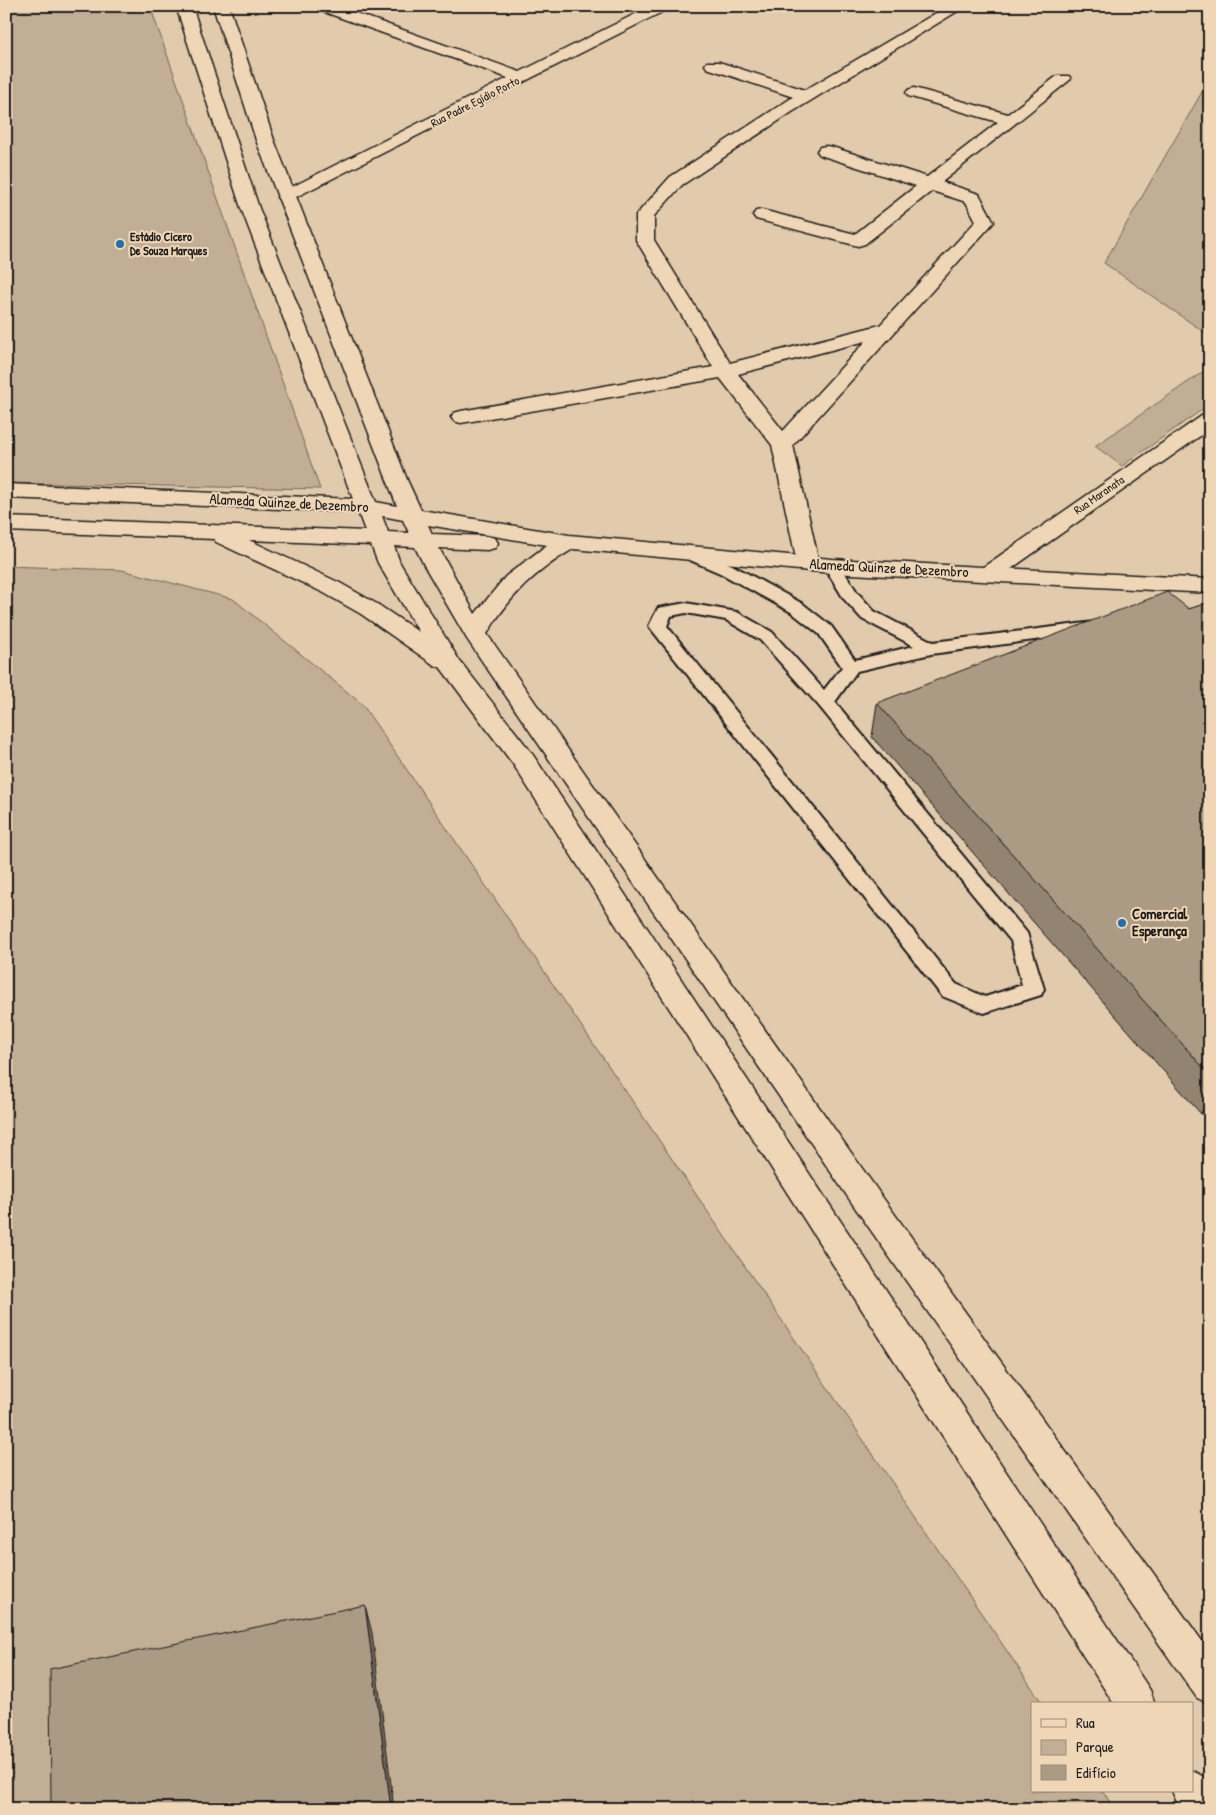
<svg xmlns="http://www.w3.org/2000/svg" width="1216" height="1815" viewBox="0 0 1216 1815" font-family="'Patrick Hand',sans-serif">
<rect width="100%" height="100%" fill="#e2cbad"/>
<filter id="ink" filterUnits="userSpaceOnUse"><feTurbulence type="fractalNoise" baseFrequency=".02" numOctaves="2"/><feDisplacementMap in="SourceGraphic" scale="10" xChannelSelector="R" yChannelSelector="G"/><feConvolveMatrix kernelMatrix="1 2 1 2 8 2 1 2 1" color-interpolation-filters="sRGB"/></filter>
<g filter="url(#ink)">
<g fill="#c1ae95" stroke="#6e6558">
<polygon points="6,6 150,6 320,489 6,483"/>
<polygon points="1210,78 1210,336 1104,263"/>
<polygon points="1210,367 1210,404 1122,466 1095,446"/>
<polygon points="6,566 122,570 233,599 362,704 1043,1704 1032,1704 1032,1791 1103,1791 1114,1809 6,1809"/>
</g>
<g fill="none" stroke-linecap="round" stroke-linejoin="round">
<defs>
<path id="lane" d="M689,548l43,17 71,39 28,22 24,34 59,-14 -52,-27 -18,-20 -20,-33 2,-4h12l19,30 17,19 59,31 161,-20 6,1 3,4 -3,4 -6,1 -163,22 -74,17 -22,31 192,231 17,56 -3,6 -57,18 -42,-17 -290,-366 -3,-4 9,-18 28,-5 51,9 35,20 52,58 18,-23 -23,-33 -28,-22 -71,-39 -37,-16 -2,-4 2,-4zM686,613l40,7 34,20 59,66 192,235 11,44 -37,12 -29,-13 -289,-358 4,-10z"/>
<g id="street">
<polygon points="314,6 336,6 520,72 651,6 670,6 668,9 286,202 280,201 277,197 280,193 508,78 316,9"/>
<path d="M948,6h18l-174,106 -110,73 -28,31v24l76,123 150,-38 96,-104 -10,-19 -34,-11 -67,53 -7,2 -102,-27 -3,-4 3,-4 6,-1 93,24 61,-48 -96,-31 -3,-4 3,-4 6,-1 6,1 95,30 71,-55 -90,-26 -2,-3 2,-3 6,-2 94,26 49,-38h12l2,3 -129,103 37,12 15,28 -201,223 26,118 -3,5 -8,2 -8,-2 -3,-5 -25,-118 -52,-67 -259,45 -7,-2 -3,-4 3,-4 7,-2 252,-44 -77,-127v-25l34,-38 123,-80 -86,-29 -2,-3 2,-3h12l86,28zM866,341l-83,90 -45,-57z"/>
<polygon points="1210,413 1210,429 998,578 990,580 982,578 979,573 982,568 1203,415"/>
</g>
<g id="secondary">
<path d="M176,6h16l67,202 117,294 21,4 -141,-366 -43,-134h16l45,134 134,342 13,28 148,25 263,24 378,20v14l-378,-20 -259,-24c-37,22 -64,47 -86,85l391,557 332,461v52l-13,-6 -341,-489 -389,-570 -42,-72 -10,-20 -21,-1 6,17 59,97 72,92 619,938 5,14h-41l-601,-940 -73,-97 -6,-2 -73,-51 -37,-21 -108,-51 -2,-3 -208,-8v-14l359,14 -7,-19 -352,-14v-14l347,15 -112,-291zM382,516l21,4 6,13 -21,-1zM428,525l119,20 -41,31 -31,38 -36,-66 48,2 8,-2 3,-5 -3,-5 -8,-2 -55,-2zM249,540l122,5 7,18 41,69 -42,-28 -37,-21z"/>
<path d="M1192,1771c22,9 18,16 18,38h-30l-8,-18h20z"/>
</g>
</defs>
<use href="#lane" stroke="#1c1c1c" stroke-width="4"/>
<use href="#street" stroke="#1c1c1c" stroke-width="3"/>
<use href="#secondary" stroke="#1c1c1c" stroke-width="3"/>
<use href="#lane" fill="#efd6b6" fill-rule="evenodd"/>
<use href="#street" fill="#efd6b6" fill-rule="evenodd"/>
<use href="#secondary" fill="#efd6b6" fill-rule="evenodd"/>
</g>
<polygon fill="#938472" stroke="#1c1c1c" points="1210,602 1210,1110 1201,1114 872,737 877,703 1189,609"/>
<g fill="#786c5c" stroke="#1c1c1c">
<polygon points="1210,1090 1210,1110 1201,1114"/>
<polygon points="365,1605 372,1633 394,1809 391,1809"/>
</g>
<g fill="#ab9a84" stroke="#1c1c1c">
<polygon points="1167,592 1189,609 1210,602 1210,1075 877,703"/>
<polygon points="365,1605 391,1809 51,1809 50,1669"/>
</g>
</g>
<g fill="#1f6fb2" stroke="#efd6b6" stroke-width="2">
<circle cx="120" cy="244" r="5"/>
<circle cx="1122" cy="923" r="5"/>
</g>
<g text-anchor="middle" stroke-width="4" stroke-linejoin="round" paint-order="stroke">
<g font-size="12" fill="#1c1c1c" stroke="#efd6b6">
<text transform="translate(475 102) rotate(-27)" y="4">Rua Padre Egídio Porto</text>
<text transform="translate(1099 495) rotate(-35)" y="4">Rua Maranata</text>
</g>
<g font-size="12" font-weight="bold" fill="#1c1c1c" stroke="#efd6b6" text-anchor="start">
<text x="130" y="241">Estádio Cicero<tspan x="130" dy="14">De Souza Marques</tspan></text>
</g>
<g font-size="15" fill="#1c1c1c" stroke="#efd6b6">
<text transform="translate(289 503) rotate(3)" y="5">Alameda Quinze de Dezembro</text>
<text transform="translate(889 568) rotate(3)" y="5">Alameda Quinze de Dezembro</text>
</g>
<g font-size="15" font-weight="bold" fill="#1c1c1c" stroke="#efd6b6" text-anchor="start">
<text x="1132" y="919">Comercial<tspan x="1132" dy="17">Esperança</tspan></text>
</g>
</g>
<rect width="1216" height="1815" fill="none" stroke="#efd6b6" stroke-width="25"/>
<rect x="12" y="12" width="1191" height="1790" fill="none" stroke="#1c1c1c" stroke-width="2" filter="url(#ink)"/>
<rect x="1031" y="1702" width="162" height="90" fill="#efd6b6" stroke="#9b8c78"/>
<rect x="1041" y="1719" width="25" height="8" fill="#efd6b6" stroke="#9b8c78"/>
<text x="1076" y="1728" font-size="15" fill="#1c1c1c">Rua</text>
<rect x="1041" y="1740" width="25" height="15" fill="#c1ae95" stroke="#9b8c78"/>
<text x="1076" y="1752" font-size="15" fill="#1c1c1c">Parque</text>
<rect x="1041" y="1765" width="25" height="15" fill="#ab9a84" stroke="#9b8c78"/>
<text x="1076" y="1778" font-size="15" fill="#1c1c1c">Edifício</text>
</svg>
